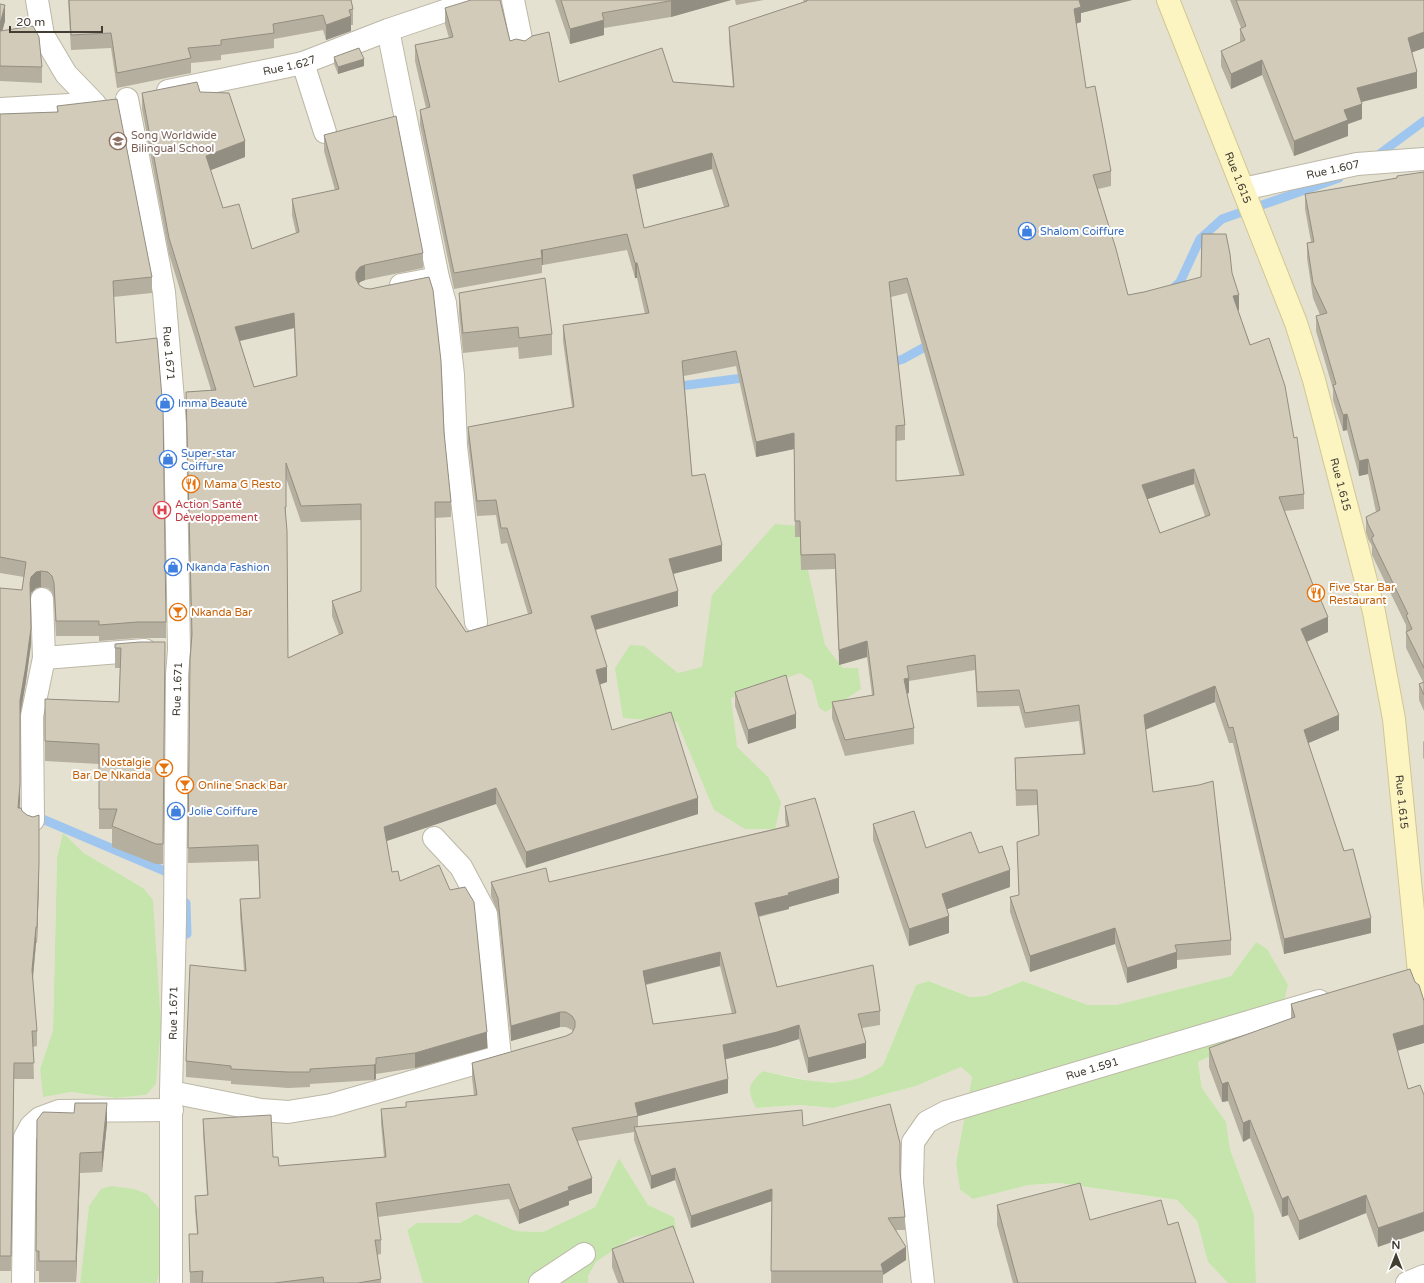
<svg xmlns="http://www.w3.org/2000/svg" width="1424" height="1283" viewBox="0 0 1424 1283" font-family="'Varela Round',sans-serif">
<rect width="100%" height="100%" fill="#f1eee3"/>
<path fill="#e5e1d1" fill-rule="evenodd" d="M0,0h1424v1283h-169l1,-1 -2,-68 -24,-65 -4,-27 -24,-34 -4,-26 80,-37 -22,-83 -25,34 -115,29h-28l-65,-24 -38,15 -15,1 -40,-16 -14,4 -33,80 -11,9 -26,8h-30l-53,-11 -7,37 43,-3 34,3 83,-22 45,-19 11,10 -16,86 4,27 13,9 56,-14 30,-2 118,17 20,21 11,41 20,21h-640v-7l8,-14 37,-25 41,-20 -26,-12 -29,-47 -24,49 -52,25 -27,-1 -40,-17 -16,9h-43l-10,7 16,53h-266l4,-17 -72,-59 -9,76h-80zM63,833l21,20 59,35 3,207 -30,3 -45,-6 -28,4 -3,-27 13,-39 4,-173z"/>
<g fill="#c6e5ac">
<polygon points="775,524 798,526 825,645 843,668 858,668 861,689 826,712 819,708 812,681 800,673 731,698 737,747 768,777 781,802 775,829 745,829 714,810 677,722 623,718 615,668 630,645 644,646 678,673 702,667 712,595"/>
<polygon points="63,833 84,853 143,888 153,900 161,1025 156,1084 146,1095 116,1098 71,1092 43,1097 40,1069 53,1030 57,857"/>
<path d="M1256,942l11,7 21,36 -10,40 -80,37 4,26 24,34 4,27 24,65 2,68 -1,1h-27l-20,-21 -11,-41 -20,-21 -118,-17 -30,2 -56,14 -13,-9 -4,-27 16,-86 -11,-10 -45,19 -83,22 -34,-3 -43,3c-9,-18 -9,-23 7,-37 41,9 83,23 120,-6l33,-80 13,-4 41,16 15,-1 38,-15 65,24h28l115,-29z"/>
<polygon points="619,1158 648,1205 674,1217 676,1231 633,1237 596,1262 588,1276 588,1283 423,1283 407,1230 417,1223 460,1223 476,1214 516,1231 543,1232 595,1207"/>
<polygon points="111,1186 134,1189 147,1194 160,1210 161,1266 157,1283 80,1283 89,1206 101,1189"/>
</g>
<g fill="none" stroke-linecap="round" stroke-linejoin="round">
<g stroke="#9fc6ee" stroke-width="9">
<polyline points="1374,158 1424,121"/>
<polyline points="1171,290 1180,282 1200,239 1222,219 1339,178"/>
<polyline points="888,364 903,359 932,343"/>
<polyline points="672,387 751,377"/>
<polyline points="33,815 167,872"/>
<polyline points="186,903 187,934"/>
</g>
<defs>
<g id="street">
<polyline points="37,0 43,35 66,74 95,104"/>
<polyline points="513,0 522,44"/>
<polyline points="388,30 438,278"/>
<polyline points="303,63 325,132"/>
<path id="s1" d="M168,91l135,-28 85,-33 89,-30"/>
<path id="s2" d="M127,99l37,193 11,132 4,226 -2,25 -2,245 -4,172v191"/>
<polyline points="0,109 87,104"/>
<path id="s3" d="M1243,189l114,-25 67,-5"/>
<polyline points="401,285 438,278 445,303 453,375 456,446 476,622"/>
<polyline points="44,658 145,650"/>
<polyline points="33,820 32,716 44,658 42,599"/>
<polyline points="434,838 461,867 486,914 500,1057"/>
<polyline points="171,1092 261,1110 288,1112 331,1105 501,1056"/>
<polyline points="23,1283 25,1137 31,1126 40,1118 59,1111 172,1110"/>
<polyline points="540,1283 584,1254"/>
<path id="s4" d="M923,1283l-11,-100 1,-41 14,-20 19,-10 373,-111"/>
<polyline points="1407,1283 1424,1276"/>
</g>
<g id="secondary">
<path id="s5" d="M1168,0l128,323 18,57 60,232 20,107 25,253 5,20"/>
</g>
</defs>
<use href="#street" stroke="#bcb7a6" stroke-width="24"/>
<use href="#secondary" stroke="#d1c793" stroke-width="24"/>
<use href="#street" stroke="#fff" stroke-width="22"/>
<use href="#secondary" stroke="#fdf5c1" stroke-width="22"/>
</g>
<g fill="#b5af9f" fill-rule="evenodd">
<polygon points="68,0 351,0 353,9 353,25 351,25 351,31 326,40 323,30 274,39 274,48 221,55 221,60 191,63 191,73 117,88 111,48 71,50"/>
<polygon points="555,0 731,0 671,17 604,28 604,35 570,44"/>
<polygon points="735,0 764,0 736,5"/>
<path d="M803,0h329l-51,13v9l-5,2 10,64 25,83v15l-13,3 30,106 16,-3 88,-19 6,37 66,184v15l-19,2 43,121 -21,10 32,88 -31,13 63,190 -87,21 -51,-211h-4l-14,-41 -70,28 8,62 78,148v15l-54,5v8l-50,15 -12,-39 -85,28 -20,-60v-15l9,-1 -2,-54 22,-7 -2,-30 -21,1 -1,-48 68,-4 -4,-33 -54,7 -6,-22 -42,1 -2,-37 -66,11v12l-2,1 7,34v16l-69,12 -13,-38v-16l40,-7 -5,-38 -28,8 -4,-96 -34,1 -1,-33h-5l-1,-88 -38,8 -20,-91 -52,10 8,100 30,85 -49,13 5,32 -82,24 11,52 -8,2 13,46 86,84 -172,54 -30,-64 -110,37 6,31 8,9 87,167 -72,20 -39,6v5l-2,1 -64,4v3l-22,1 -57,-4v-3l-45,-4v-16l58,-90 -4,-56v-16l20,-1 -2,-37 -70,2 2,-203 1,-22 -5,-246 25,-2 -42,-136 -27,-145v-16l58,-1 45,65 -35,13 13,38 29,41 44,-16 -4,-18v-16l43,-9 -11,-39v-16l99,118v15l-58,12 -5,2 -1,2 85,148 7,70v15l-16,1 1,69 30,45 62,-18 -21,-71 -6,1 -5,-29 -19,1 -9,-74v-15l104,-20 -9,-66v-16l82,-11 -8,-36h-2l-8,-28 -84,15h-1v8l-88,16 -34,-164v-15l6,-2 -11,-47v-16l34,-7 -4,-14v-16l65,33 49,41h114l60,4 -4,-44v-15l75,-24zM712,169l12,38 -80,21 -8,-39zM907,293l53,183 -64,5v-40l9,-1v-15l-14,-128zM294,328l2,48 -42,11 -14,-46zM286,478l15,44 60,-2v71l-29,10v15l7,19 -51,23 -2,-136zM1194,484l11,32 -45,17 -13,-34z"/>
<polygon points="1230,0 1424,0 1424,48 1412,52 1417,88 1362,102 1362,119 1348,124 1348,136 1294,156 1262,75 1231,89 1221,66 1221,51 1240,42 1240,29 1241,28"/>
<polygon points="0,4 5,21 2,31 42,67 42,83 0,81"/>
<polygon points="334,57 364,66 338,74 334,64"/>
<polygon points="57,106 152,277 152,293 113,297 116,343 166,622 166,638 138,638 99,641 99,636 56,636 54,599 52,592 48,588 41,587 36,588 31,593 30,597 31,644 26,681 20,715 20,808 39,879 37,943 36,943 33,979 37,1031 37,1046 33,1047 34,1079 14,1079 11,1271 0,1271 0,588 22,590 24,577 0,573 0,114 57,112"/>
<polygon points="1424,172 1424,711 1419,700 1419,684 1423,682 1406,648 1406,625 1372,555 1372,546 1368,539 1366,532 1366,517 1376,512 1368,474 1359,476 1347,430 1343,431 1333,400 1333,389 1316,331 1316,316 1320,315 1313,298 1307,258 1307,243 1311,242 1305,209 1305,194 1397,178"/>
<polygon points="459,293 552,334 552,355 519,359 518,347 463,353 459,313"/>
<polygon points="165,642 163,864 156,864 112,847 112,829 99,829 99,764 45,761 45,699 119,702 120,668 115,668 115,644"/>
<polygon points="735,692 796,728 748,744 735,706"/>
<polygon points="1424,741 1424,759 1423,758 1423,742"/>
<path d="M785,806l54,87 -50,14v2l-30,8 18,70 103,24v14l-18,3 4,30 -58,15 -9,-34 -22,7 -51,13 2,34 -90,23v11l165,-1 97,48 5,43v13h-9l10,30 -23,15v8h-112l1,-82 -81,27 -16,-48 -24,9 -17,-49v-8l-56,9 14,52 -23,8v4l-50,19 -10,-25 -131,18 3,23v14l-4,1 4,24v4h-191l-1,-49h8l-2,-24v-14l12,-1 -4,-61v-15l70,38 6,9 105,-9 -3,-34v-14l25,-2 68,-12 -2,-17v-15l94,-27 6,-3 1,-1 -1,-2 -6,-3h-6l-49,14 -13,-128 -7,-17v-14h58l237,-56 -1,-6zM720,966l12,48 -79,10 -7,-39z"/>
<polygon points="873,824 926,848 979,853 1010,887 947,909 949,933 909,946 873,840"/>
<polygon points="1415,982 1424,1001 1424,1043 1397,1051 1378,1247 1366,1213 1299,1240 1288,1215 1282,1217 1250,1138 1243,1142 1228,1101 1222,1102 1209,1067 1209,1048 1291,1019 1291,1004"/>
<polygon points="37,1120 107,1123 102,1172 80,1173 76,1282 39,1282 39,1271 36,1271"/>
<polygon points="997,1205 1090,1220 1168,1225 1196,1283 1013,1283 997,1225"/>
<polygon points="612,1249 694,1283 618,1283 612,1267"/>
</g>
<g fill="#938e82">
<polygon points="675,0 731,0 671,17 671,1"/>
<polygon points="1079,0 1132,0 1081,13 1081,22 1074,24 1074,9"/>
<polygon points="5,5 5,21 0,40 0,24"/>
<polygon points="351,16 351,31 326,40 326,25"/>
<polygon points="604,20 604,35 570,44 570,29"/>
<polygon points="1424,32 1424,48 1408,54 1408,38"/>
<polygon points="364,59 364,66 338,74 338,67"/>
<polygon points="1262,60 1262,75 1231,89 1231,74"/>
<polygon points="1417,72 1417,88 1357,103 1357,88"/>
<polygon points="1362,104 1362,119 1348,124 1348,136 1294,156 1294,141 1344,110"/>
<polygon points="245,141 245,157 206,172 206,156"/>
<polygon points="712,153 712,169 633,190 633,175"/>
<polygon points="541,250 543,250 543,265 542,265"/>
<rect x="635" y="263" width="2" height="15"/>
<polygon points="365,265 365,280 360,282 356,288 356,272 360,267"/>
<polygon points="1239,295 1239,310 1233,312 1233,296"/>
<polygon points="294,313 294,328 235,342 235,327"/>
<polygon points="1347,414 1347,430 1343,431 1343,415"/>
<polygon points="794,433 794,449 756,457 756,442"/>
<polygon points="1368,459 1368,474 1359,476 1359,461"/>
<polygon points="1194,469 1194,484 1142,501 1142,485"/>
<polygon points="722,545 722,561 669,575 669,559"/>
<polygon points="41,571 41,587 36,588 31,593 30,599 30,583 31,577 36,572"/>
<polygon points="678,591 678,606 591,631 591,616"/>
<polygon points="1328,617 1328,632 1301,644 1301,629"/>
<polygon points="31,628 31,644 26,681 20,716 20,700"/>
<polygon points="867,641 867,657 839,665 839,650"/>
<polygon points="607,667 607,682 596,686 596,670"/>
<polygon points="909,678 909,693 904,694 904,679"/>
<polygon points="1215,686 1215,702 1144,730 1144,715"/>
<polygon points="796,714 796,728 748,744 748,730"/>
<polygon points="1339,715 1339,730 1304,745 1304,730"/>
<polygon points="20,784 20,800 18,824 18,808"/>
<polygon points="496,788 496,804 384,842 384,827"/>
<polygon points="698,798 698,814 526,868 526,852"/>
<polygon points="39,863 39,879 37,943 37,927"/>
<polygon points="1010,870 1010,887 942,911 942,894"/>
<polygon points="839,878 839,893 789,907 789,909 755,917 755,903 788,893"/>
<polygon points="949,916 949,933 909,946 909,929"/>
<polygon points="1371,918 1371,933 1284,954 1284,939"/>
<polygon points="36,927 36,943 32,986 32,970"/>
<polygon points="1115,928 1115,944 1030,972 1030,956"/>
<polygon points="720,952 720,966 643,985 643,971"/>
<polygon points="1177,952 1177,968 1127,983 1127,968"/>
<polygon points="560,1012 560,1027 511,1041 511,1026"/>
<polygon points="799,1025 799,1039 777,1046 723,1060 723,1045"/>
<polygon points="1424,1025 1424,1043 1393,1052 1393,1034"/>
<polygon points="487,1032 487,1048 415,1068 415,1053"/>
<polygon points="866,1043 866,1058 808,1073 808,1058"/>
<polygon points="376,1064 376,1079 374,1080 374,1065"/>
<polygon points="728,1079 728,1093 635,1117 635,1103"/>
<polygon points="1228,1082 1228,1101 1222,1102 1222,1084"/>
<polygon points="107,1103 107,1123 102,1172 102,1152"/>
<polygon points="1250,1120 1250,1138 1243,1142 1243,1123"/>
<polygon points="80,1153 80,1173 76,1282 76,1261"/>
<polygon points="675,1168 675,1180 651,1189 651,1176"/>
<polygon points="592,1178 592,1193 569,1201 569,1205 519,1224 519,1210 568,1187"/>
<polygon points="772,1189 772,1201 691,1228 691,1216"/>
<polygon points="1366,1195 1366,1213 1299,1240 1299,1221"/>
<polygon points="1288,1196 1288,1215 1282,1217 1282,1199"/>
<polygon points="1424,1212 1424,1231 1378,1247 1378,1228"/>
<polygon points="906,1247 906,1260 883,1275 883,1271 881,1264"/>
</g>
<g fill="#d2cbb9" stroke="#938e82" fill-rule="evenodd">
<polygon points="69,0 351,0 353,9 349,10 351,16 326,25 323,15 273,24 274,33 221,40 221,45 188,48 191,58 117,73 111,33 71,35"/>
<path d="M471,0h29l10,41 6,-2 9,2 7,-5 17,-4 10,50 103,-34 11,34 61,5 -5,-60 78,-26v-1h272l2,7 -7,2 12,79 9,-2 16,85 -18,4 23,74 12,46 16,-3 57,-15 1,-43h24l4,20 2,19 7,22 -6,1 17,49 19,-7 16,48 9,52 3,-1 7,57 -25,3 34,88 1,-1 14,33 -27,12 38,86 -35,15 40,121 9,-2 18,69 -87,21 -51,-212 -4,1 -14,-42 -71,29 9,77 46,-7 14,-4 18,159 -56,5 2,7 -50,16 -12,-40 -85,28 -20,-59 9,-2 -2,-53 22,-7 -2,-45h-21l-1,-32 70,-4 -6,-49 -54,8 -6,-23 -42,2 -2,-37 -68,11 2,12 -5,1 10,49 -69,12 -13,-38 42,-7 -7,-54 -28,9 -4,-96 -34,1 -1,-34h-5l-1,-88 -38,9 -20,-91 -54,10 10,115 13,-2 17,71 -53,14 9,32 -87,25 16,51 -11,3 16,60 59,-18 27,86 -172,54 -30,-64 -112,39 8,45 6,-1 2,10 39,-16 11,25 15,-3 9,15 13,130 -72,21 -39,5v6l-2,1 -64,4v3h-22l-57,-3v-3l-45,-5 4,-96 56,6 -6,-72 20,-1 -2,-53 -70,3 2,-188 2,-26 -6,-242 30,-2 -47,-152 -27,-145 55,-11 3,10 29,1 16,48 -39,15 17,52 16,-4 13,45 47,-17 -7,-33 47,-10 -15,-54 72,-19 27,137 -58,12 -5,2 -4,5v7l3,6 5,3 6,1 59,-12 4,13 8,71 3,71 7,70h-16l1,85 30,45 66,-19 -25,-85h-6l-5,-28 -19,1 -9,-74 106,-20 -11,-82 86,-12 -12,-50h-2l-8,-29 -84,16h-2l1,8 -88,15 -34,-163 10,-3 -15,-62 38,-8 -8,-29zM712,153l17,53 -85,22 -11,-53zM907,278l57,197 -68,6v-55l9,-1 -16,-143zM294,313l3,63 -43,11 -19,-60zM286,463l15,43 60,-2v87l-29,10 11,32 -55,25 -1,-127 -2,-24h1zM1194,469l16,46 -50,18 -18,-48z"/>
<polygon points="561,0 675,0 602,13 604,20 570,29"/>
<polygon points="1236,0 1424,0 1424,32 1408,38 1417,72 1357,88 1362,104 1344,110 1348,120 1294,141 1262,60 1231,74 1221,51 1245,40 1240,29 1246,26"/>
<polygon points="0,4 5,5 0,24"/>
<polygon points="33,26 39,37 42,67 0,66 0,31"/>
<polygon points="359,48 364,59 338,67 334,57"/>
<polygon points="117,99 152,277 113,281 116,343 157,338 163,409 166,622 138,622 99,625 99,621 56,621 54,583 52,576 48,572 41,571 36,572 31,577 30,583 31,628 26,665 20,700 20,784 18,808 21,808 22,811 27,815 33,817 39,815 39,863 37,927 36,927 32,970 37,1031 32,1031 34,1063 14,1063 11,1256 0,1256 0,588 22,590 26,562 0,557 0,114 58,112 57,106"/>
<polygon points="1424,172 1424,668 1406,632 1412,629 1406,615 1408,614 1372,540 1372,537 1374,536 1368,524 1366,517 1380,510 1368,459 1359,461 1347,414 1343,415 1333,385 1336,384 1316,316 1327,313 1313,283 1307,243 1314,242 1305,194 1397,178 1397,176"/>
<polygon points="545,278 552,334 519,338 518,327 463,333 459,293"/>
<polygon points="140,642 165,642 163,844 156,844 112,826 117,809 99,809 99,744 45,741 45,699 119,702 121,648 115,648 115,644"/>
<polygon points="786,675 796,714 748,730 735,692"/>
<polygon points="1424,682 1424,695 1419,684"/>
<path d="M815,798l24,80 -51,15 1,2 -34,8 22,84 96,-22 7,46 -22,3 8,29 -58,15 -9,-33 -22,7 -54,13 5,34 -93,24 3,13 -66,12 20,50 -24,9 1,3 -50,20 -10,-26 -133,19 5,37h-6l6,39 -23,4h-34l-1,-6 -49,6h-72l1,-12 -13,1 -1,-38h9l-3,-38 13,-1 -5,-76 68,-4 2,42h5l1,9 107,-9 -5,-48 25,-2v-5l71,-7 -5,-32 94,-27 6,-3 3,-6v-6l-3,-5 -6,-4h-6l-49,14 -13,-128 -7,-16 55,-14 3,14 240,-56 -4,-20zM720,952l16,61 -83,11 -10,-53z"/>
<polygon points="914,811 926,848 971,832 979,853 1002,846 1010,870 942,894 949,916 909,929 873,824"/>
<polygon points="1410,969 1415,982 1419,985 1424,1001 1424,1025 1393,1034 1408,1089 1420,1085 1424,1095 1424,1212 1378,1228 1366,1195 1299,1221 1288,1196 1282,1199 1250,1120 1243,1123 1228,1082 1222,1084 1209,1048 1295,1017 1291,1004"/>
<polygon points="75,1103 107,1103 102,1152 80,1153 76,1261 39,1261 39,1251 36,1251 37,1120 43,1112 74,1113"/>
<polygon points="890,1104 900,1143 900,1172 905,1217 888,1218 906,1247 881,1264 883,1271 771,1271 772,1189 691,1216 675,1168 651,1176 634,1127 802,1110 803,1126"/>
<polygon points="1080,1183 1090,1220 1161,1200 1168,1225 1178,1222 1196,1283 1018,1283 997,1205"/>
<polygon points="673,1226 694,1283 624,1283 612,1249"/>
</g>
<defs>
<symbol id="school-ring" viewBox="-11 -11 22 22"><circle r="9.5" fill="#fff" stroke="#8d6e63" stroke-width="1.5"/><path d="M0-5L7-2L0 1L-7-2ZM-4 1L0 2.5L4 1V4Q0 6-4 4Z" fill="#8d6e63"/></symbol>
<symbol id="shop-ring" viewBox="-11 -11 22 22"><circle r="9.5" fill="#fff" stroke="#3f7fe0" stroke-width="1.5"/><path d="M-5-2.5h2.3a2.7 3.5 0 0 1 5.4 0H5L5.5 6h-11ZM-1.5-2.5h3a1.5 2.3 0 0 0-3 0Z" fill="#3f7fe0"/></symbol>
<symbol id="restaurant-ring" viewBox="-11 -11 22 22"><circle r="9.5" fill="#fff" stroke="#e8710a" stroke-width="1.5"/><path d="M-5-6h1v4h1v-4h1v4h1v-4h1v5L-1.5 .5V6h-2V.5L-5-1ZM5-6V6H3V1.5H1.5Q1.5-4 5-6Z" fill="#e8710a"/></symbol>
<symbol id="hospital-ring" viewBox="-11 -11 22 22"><circle r="9.5" fill="#fff" stroke="#e0444e" stroke-width="1.5"/><path d="M-5-5h3v3.5h4V-5h3V5h-3V1.5h-4V5h-3Z" fill="#e0444e"/></symbol>
<symbol id="bar-ring" viewBox="-11 -11 22 22"><circle r="9.5" fill="#fff" stroke="#e8710a" stroke-width="1.5"/><path d="M-6-5H6L.8 .8V4.5H3.5V6h-7V4.5H-.8V.8Z" fill="#e8710a"/></symbol>
</defs>
<g fill-rule="evenodd">
<use href="#school-ring" x="108" y="131" width="20" height="20"/>
<use href="#shop-ring" x="1017" y="221" width="20" height="20"/>
<use href="#shop-ring" x="155" y="393" width="20" height="20"/>
<use href="#shop-ring" x="158" y="449" width="20" height="20"/>
<use href="#restaurant-ring" x="181" y="474" width="20" height="20"/>
<use href="#hospital-ring" x="152" y="500" width="20" height="20"/>
<use href="#shop-ring" x="163" y="557" width="20" height="20"/>
<use href="#restaurant-ring" x="1306" y="583" width="20" height="20"/>
<use href="#bar-ring" x="168" y="602" width="20" height="20"/>
<use href="#bar-ring" x="154" y="758" width="20" height="20"/>
<use href="#bar-ring" x="175" y="775" width="20" height="20"/>
<use href="#shop-ring" x="166" y="801" width="20" height="20"/>
</g>
<g text-anchor="middle" stroke-width="4" stroke-linejoin="round" paint-order="stroke">
<g font-size="11" fill="#433e34" stroke="#fff">
<text dy="4" stroke="none"><textPath href="#s1" startOffset="124">Rue 1.627</textPath></text>
<text dy="4" stroke="none"><textPath href="#s3" startOffset="92">Rue 1.607</textPath></text>
<text dy="4" stroke="none"><textPath href="#s5" startOffset="191">Rue 1.615</textPath></text>
<text dy="4" stroke="none"><textPath href="#s2" startOffset="258">Rue 1.671</textPath></text>
<text dy="4" stroke="none"><textPath href="#s5" startOffset="515">Rue 1.615</textPath></text>
<text transform="translate(177 689) rotate(-88)" y="4">Rue 1.671</text>
<text dy="4" stroke="none"><textPath href="#s5" startOffset="839">Rue 1.615</textPath></text>
<text transform="translate(173 1013) rotate(-89)" y="4">Rue 1.671</text>
<text dy="4" stroke="none"><textPath href="#s4" startOffset="340">Rue 1.591</textPath></text>
</g>
<g font-size="11" fill="#785e54" stroke="#fff" text-anchor="start">
<text x="131" y="139">Song Worldwide<tspan x="131" dy="13">Bilingual School</tspan></text>
</g>
<g font-size="11" fill="#366cbe" stroke="#fff" text-anchor="start">
<text x="1040" y="235">Shalom Coiffure</text>
<text x="178" y="407">Imma Beauté</text>
<text x="181" y="457">Super-star<tspan x="181" dy="13">Coiffure</tspan></text>
<text x="186" y="571">Nkanda Fashion</text>
<text x="189" y="815">Jolie Coiffure</text>
</g>
<g font-size="11" fill="#c56008" stroke="#fff" text-anchor="start">
<text x="204" y="488">Mama G Resto</text>
<text x="1329" y="591">Five Star Bar<tspan x="1329" dy="13">Restaurant</tspan></text>
<text x="191" y="616">Nkanda Bar</text>
<text x="151" y="766" text-anchor="end">Nostalgie<tspan x="151" dy="13">Bar De Nkanda</tspan></text>
<text x="198" y="789">Online Snack Bar</text>
</g>
<g font-size="11" fill="#be3a42" stroke="#fff" text-anchor="start">
<text x="175" y="508">Action Santé<tspan x="175" dy="13">Développement</tspan></text>
</g>
</g>
<g transform="translate(1396 1255)" stroke="#ffffff" stroke-width="3" paint-order="stroke">
<path d="M0-3L7 15L0 10L-7 15Z" fill="#433e34"/>
<text y="-6" font-size="11" font-weight="bold" text-anchor="middle" fill="#433e34">N</text>
</g>
<path d="M10 26v6h92v-6" fill="none" stroke="#433e34" stroke-width="2"/>
<text x="16" y="26" font-size="12" fill="#433e34" stroke="#ffffff" stroke-width="3" paint-order="stroke">20 m</text>
</svg>
